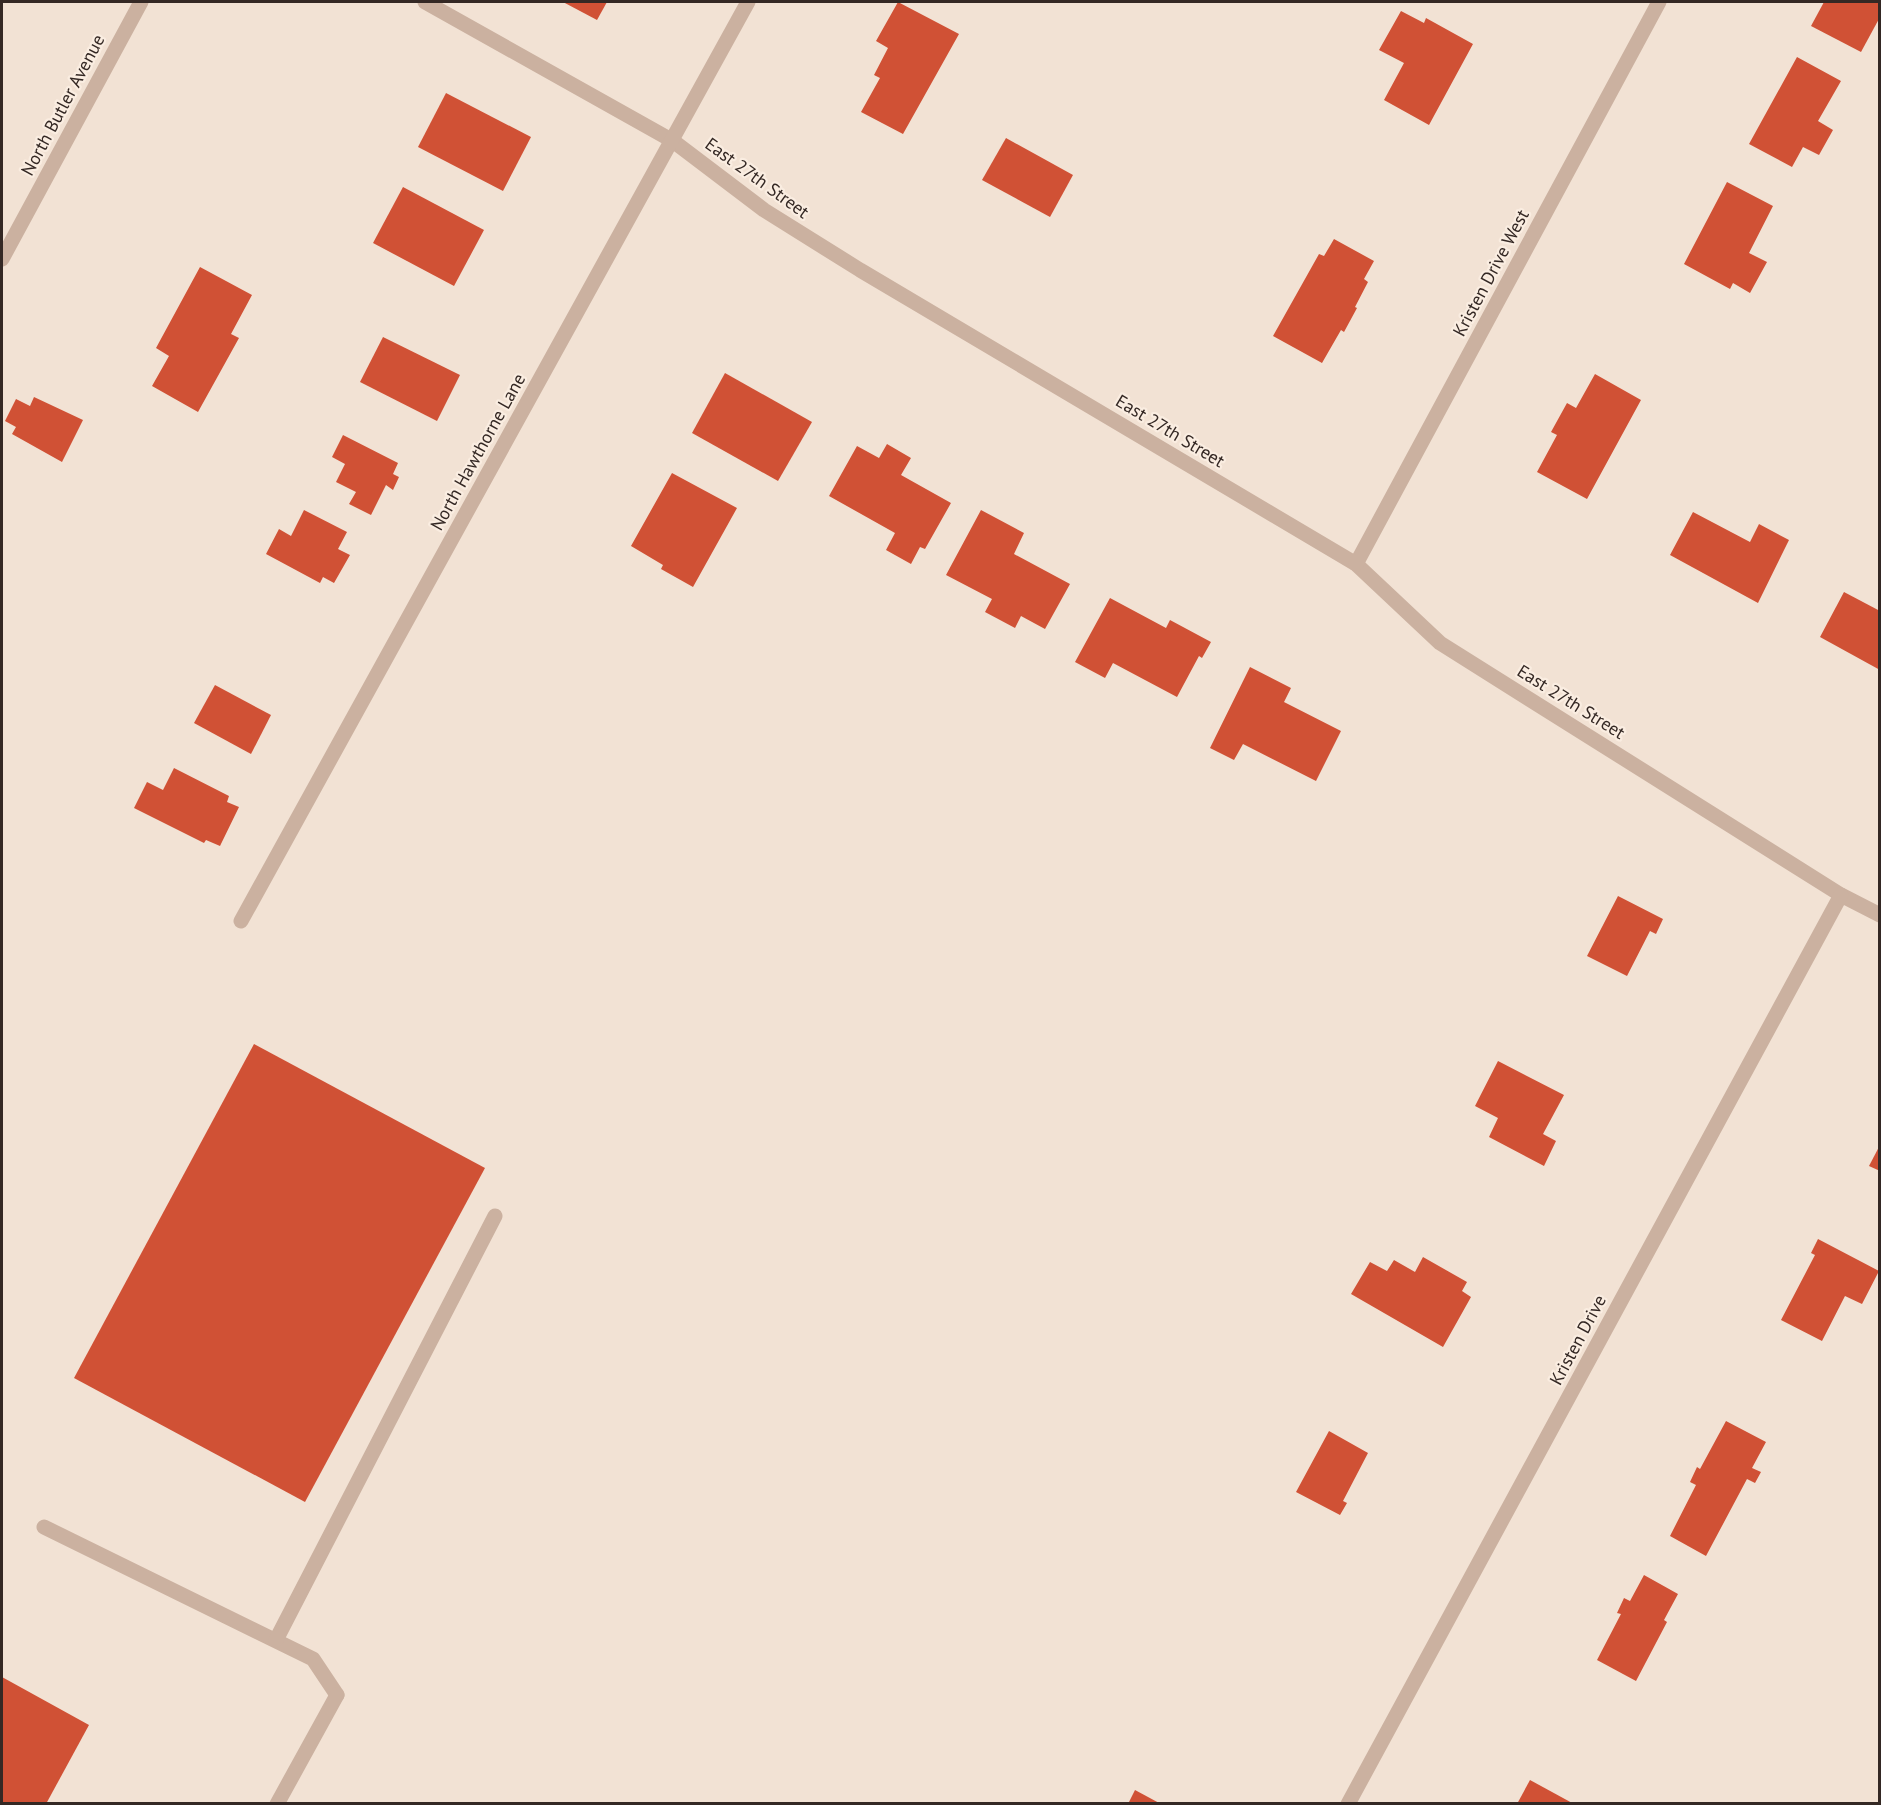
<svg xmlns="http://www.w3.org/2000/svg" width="1881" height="1805" viewBox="0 0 1881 1805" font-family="'PT Sans',sans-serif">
<rect width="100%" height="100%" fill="#f2e2d4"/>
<g fill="#d05135">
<polygon points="563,2 607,2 597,20"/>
<polygon points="898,2 959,34 903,134 861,112 880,78 874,75 888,48 876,41"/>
<polygon points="1824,2 1880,2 1880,17 1861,52 1811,26"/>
<polygon points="1401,11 1424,23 1426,18 1473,44 1429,125 1384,100 1404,63 1379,50"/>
<polygon points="1797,57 1841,81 1818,121 1833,130 1819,155 1803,147 1792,167 1749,144"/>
<polygon points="446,93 531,137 503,191 418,147"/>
<polygon points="1006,138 1073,175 1050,217 982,180"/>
<polygon points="1727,182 1773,206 1749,253 1767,262 1750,293 1733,283 1730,289 1684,264"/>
<polygon points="403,187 484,230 454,286 373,243"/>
<polygon points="1334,239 1374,261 1364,279 1368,282 1355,307 1357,308 1344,332 1341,330 1322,363 1273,336 1319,254 1324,256"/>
<polygon points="200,267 252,295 231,334 239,338 198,412 152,386 169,356 156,348"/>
<polygon points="383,337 460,375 437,421 360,382"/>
<polygon points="725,373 812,422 778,481 692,433"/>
<polygon points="1595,374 1641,400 1587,499 1537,472 1557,435 1551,432 1567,403 1576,408"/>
<polygon points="34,397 83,420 62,462 12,434 16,427 5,421 16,399 30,406"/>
<polygon points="343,435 398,463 393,474 399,477 393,490 386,485 371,515 349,504 356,492 336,482 345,464 332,457"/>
<polygon points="887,444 911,458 901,475 951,503 925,549 920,547 911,564 886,550 895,533 829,496 857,446 879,458"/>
<polygon points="672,473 737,508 693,587 661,569 663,565 631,546"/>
<polygon points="304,510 347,532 338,549 350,555 334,583 323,577 320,583 266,554 279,529 291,536"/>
<polygon points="981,510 1024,533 1014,554 1070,584 1045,629 1021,616 1015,628 985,612 992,599 946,575"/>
<polygon points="1693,512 1750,542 1759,524 1789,540 1758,603 1670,555"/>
<polygon points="1844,592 1880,611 1880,670 1820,637"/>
<polygon points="1110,598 1166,628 1170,620 1211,642 1202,658 1199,656 1177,697 1113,663 1105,678 1075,662"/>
<polygon points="1250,667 1291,688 1284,702 1341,731 1316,781 1243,744 1234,760 1210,748"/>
<polygon points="215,685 271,715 251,754 194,723"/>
<polygon points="174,768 229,796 227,802 239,807 220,846 206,840 204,843 134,808 147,782 163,790"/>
<polygon points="1618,896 1663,919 1656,934 1650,931 1627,976 1587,956"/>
<polygon points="254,1044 485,1168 305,1502 74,1378"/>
<polygon points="1498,1061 1564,1095 1543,1134 1556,1141 1544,1166 1489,1137 1498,1118 1475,1106"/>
<polygon points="1880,1145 1880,1171 1869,1166"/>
<polygon points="1818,1239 1879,1271 1862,1304 1845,1296 1822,1341 1781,1320 1815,1255 1811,1253"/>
<polygon points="1423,1257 1467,1282 1462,1291 1471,1297 1443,1347 1351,1294 1370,1262 1387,1271 1394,1260 1415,1272"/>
<polygon points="1726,1421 1766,1442 1752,1468 1761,1472 1755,1483 1747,1479 1706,1556 1670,1536 1696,1485 1690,1482 1697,1467 1700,1469"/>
<polygon points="1329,1431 1368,1453 1343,1501 1347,1503 1340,1515 1296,1492"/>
<polygon points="1644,1575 1678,1594 1664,1620 1667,1622 1636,1681 1597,1660 1621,1614 1617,1613 1624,1598 1630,1601"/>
<polygon points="2,1677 89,1725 46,1804 2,1804"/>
<polygon points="1530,1780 1574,1804 1517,1804"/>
<polygon points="1135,1790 1161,1804 1128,1804"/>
</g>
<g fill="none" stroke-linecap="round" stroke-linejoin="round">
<g stroke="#cbb1a0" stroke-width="15">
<polyline points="44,1527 313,1659 337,1695"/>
<polyline points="276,1640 495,1216"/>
</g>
<g stroke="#cbb1a0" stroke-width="15">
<polyline points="425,2 673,141 764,210 860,270 1356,564 1440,643 1841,895 1880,915"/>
<polyline points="2,259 141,2"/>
<polyline points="1356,564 1659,2"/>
<polyline points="241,921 748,2"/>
<polyline points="277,1804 337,1695"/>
<polyline points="1348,1804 1841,895"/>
</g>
</g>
<g text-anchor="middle" stroke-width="4.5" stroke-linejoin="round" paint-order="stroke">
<g font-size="18" fill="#342824" stroke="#faede1">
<text transform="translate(63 105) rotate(-62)" y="6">North Butler Avenue</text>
<text transform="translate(757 178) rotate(36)" y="6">East 27th Street</text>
<text transform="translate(1491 273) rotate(-62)" y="6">Kristen Drive West</text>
<text transform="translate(1170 431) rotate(31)" y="6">East 27th Street</text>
<text transform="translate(478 452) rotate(-61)" y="6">North Hawthorne Lane</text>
<text transform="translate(1571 702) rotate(32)" y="6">East 27th Street</text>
<text transform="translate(1578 1340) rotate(-62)" y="6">Kristen Drive</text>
</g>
</g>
<rect width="1881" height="1805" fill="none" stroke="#342824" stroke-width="6"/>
</svg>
